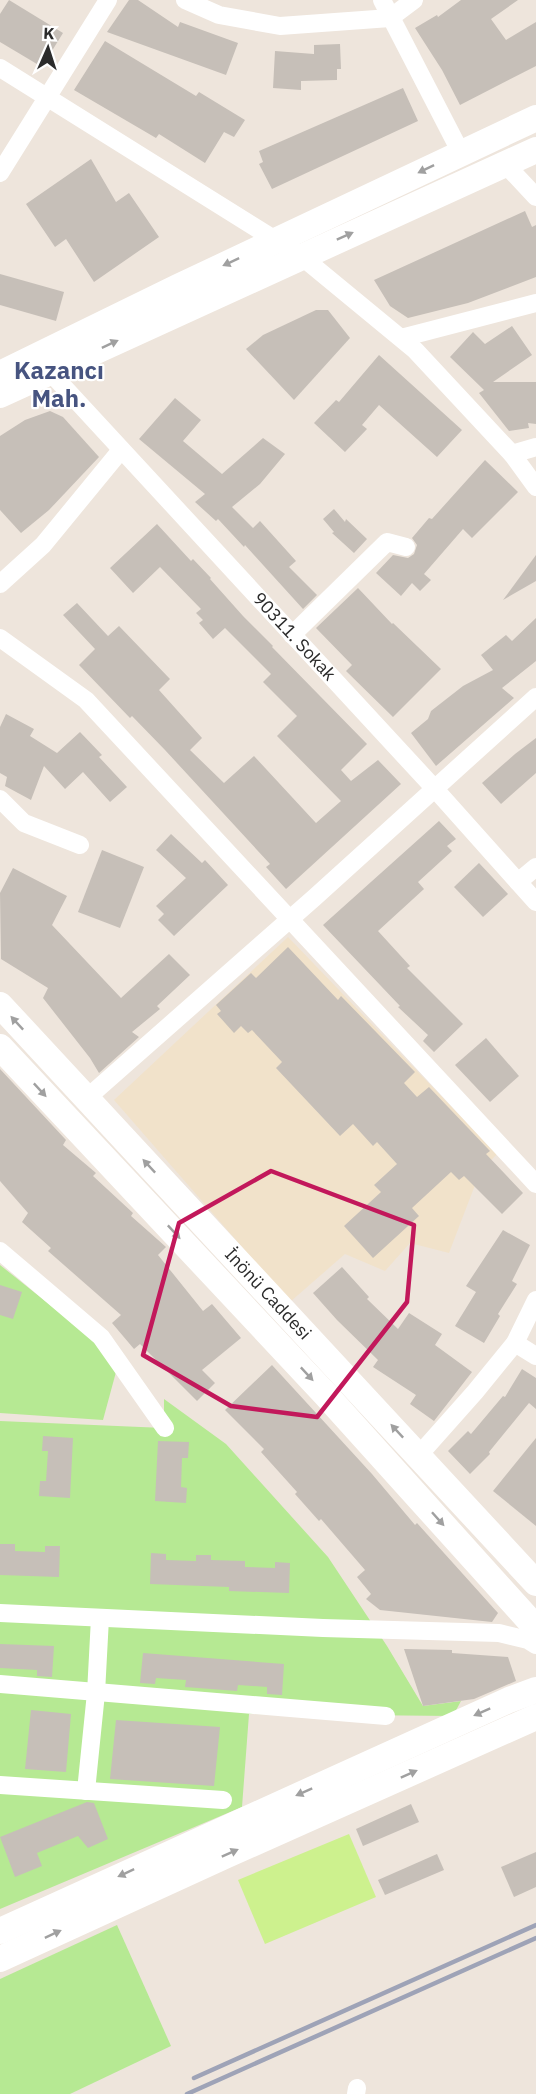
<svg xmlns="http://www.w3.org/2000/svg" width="536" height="2094" viewBox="0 0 536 2094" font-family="'IBM Plex Sans',sans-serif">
<rect width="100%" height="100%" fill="#eee5dc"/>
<polygon fill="#f1e2ca" points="288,937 497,1154 480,1172 449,1253 410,1243 385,1271 345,1254 290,1302 114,1100"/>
<g fill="#b6e993">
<polygon points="0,1265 94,1340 116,1372 103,1420 0,1413"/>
<polygon points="164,1399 226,1444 328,1557 387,1646 423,1706 461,1701 453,1716 249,1714 242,1807 0,1909 0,1421 164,1428"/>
<polygon points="117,1925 171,2046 70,2094 0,2094 0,1979"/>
</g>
<polygon fill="#cdf18e" points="349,1834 376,1897 265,1944 238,1880"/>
<g fill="#c6bfb8">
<polygon points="9,0 63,33 42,67 0,42 0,14"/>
<polygon points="129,0 138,0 178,27 180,22 238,43 226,75 107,32"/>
<polygon points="461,0 518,0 491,19 506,40 536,22 536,66 460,105 442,70 415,28 437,15 438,17"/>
<polygon points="105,41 196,96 199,92 245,120 234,137 224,132 205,163 159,134 156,138 74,90"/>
<polygon points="340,44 341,69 337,69 337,80 301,81 301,90 273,88 275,51 314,54 314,45"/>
<polygon points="403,88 418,121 272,189 259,164 263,162 259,151"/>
<polygon points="91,159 116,202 129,193 159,237 94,282 66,239 55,247 26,204"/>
<polygon points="525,211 532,227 536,225 536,277 468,303 408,318 390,306 374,280"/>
<polygon points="0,274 64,292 56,321 0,305"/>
<polygon points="316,310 328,310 350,338 294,400 246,349 263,335"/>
<polygon points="512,326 532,355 493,382 536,382 536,424 528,423 529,428 509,431 479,393 484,390 450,357 473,332 485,344"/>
<polygon points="379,355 462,430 437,457 379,405 362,425 367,429 345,452 314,423 336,400 339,402"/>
<polygon points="175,398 201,420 183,441 222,474 263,438 285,454 260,484 232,507 253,528 260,521 296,561 289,567 317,595 303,609 245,545 244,547 218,519 216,521 195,502 205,494 139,439"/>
<polygon points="50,411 63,417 99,457 49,510 21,533 0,510 0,436 25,420"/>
<polygon points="485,460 518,492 472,538 463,529 424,574 431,580 420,591 412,583 401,596 376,573 393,555 408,558 414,554 417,545 412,538 429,518 432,519"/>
<polygon points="334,509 345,522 346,519 367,539 354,553 332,533 334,532 323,519"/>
<polygon points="157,524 191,561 193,559 211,578 210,579 243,616 273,646 272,647 367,744 341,770 351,781 378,760 401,784 286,889 266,867 270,864 165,750 132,716 130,718 79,665 95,649 63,615 77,603 108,636 119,626 170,679 159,690 202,738 190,750 224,783 254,756 316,823 341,801 277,736 297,716 263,682 271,674 225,628 213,639 199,623 203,620 196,613 201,609 160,567 133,593 110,568"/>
<polygon points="536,555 536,581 503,600"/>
<polygon points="358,588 392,624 393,623 441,669 393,717 346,671 352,665 316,628"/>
<polygon points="536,618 536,661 502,688 514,698 436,766 411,733 428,719 431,711 463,686 493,670 481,655 506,635 512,641"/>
<polygon points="6,714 34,729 30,736 57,753 80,732 102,755 99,757 127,787 110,802 83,772 65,789 44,766 31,800 5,786 7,777 0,773 0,727"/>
<polygon points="536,738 536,773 501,804 482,783 515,754"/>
<polygon points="439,821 456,839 447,846 452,851 418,882 424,889 378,931 410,966 407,968 463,1024 434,1052 423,1041 428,1035 398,1007 400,1006 323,925"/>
<polygon points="171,834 202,863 205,860 228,885 174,936 158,920 164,914 156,906 186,878 156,850"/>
<polygon points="102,850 144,867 120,928 78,912"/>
<polygon points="479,863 508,894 483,917 454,887"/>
<polygon points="13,868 67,896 52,925 121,998 169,954 190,975 157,1006 160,1009 132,1032 139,1037 99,1073 90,1058 43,998 48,988 1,959 0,893"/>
<polygon points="288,947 338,1000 341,996 415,1072 404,1083 417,1097 429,1087 490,1151 486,1154 523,1193 502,1214 464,1176 459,1180 451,1172 412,1208 419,1216 373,1258 344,1226 381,1192 374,1185 397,1164 377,1142 373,1146 353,1124 340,1136 276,1068 282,1062 252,1030 248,1033 241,1026 234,1033 217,1014 221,1011 216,1005 251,973 256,978"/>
<polygon points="486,1038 519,1076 490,1102 455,1065"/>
<polygon points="0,1069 66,1140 63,1145 96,1173 93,1176 133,1213 131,1216 166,1247 158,1255 203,1311 212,1304 241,1338 202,1370 215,1383 197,1401 140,1344 134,1349 112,1323 121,1315 48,1251 51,1248 22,1222 28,1213 0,1181"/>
<polygon points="503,1230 530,1245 512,1281 517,1284 498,1314 500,1316 484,1343 455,1326 476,1292 466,1286"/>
<polygon points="342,1267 369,1297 367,1299 398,1329 409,1313 442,1334 435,1345 472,1372 434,1421 410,1404 416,1395 373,1367 378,1360 337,1320 313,1293"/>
<polygon points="0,1285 22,1292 13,1319 0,1315"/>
<polygon points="272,1365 372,1474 415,1525 417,1523 498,1613 492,1622 380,1610 366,1599 371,1594 357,1577 365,1570 321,1519 319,1521 295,1494 297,1492 261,1452 264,1449 225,1410"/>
<polygon points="522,1369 536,1378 536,1409 529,1403 489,1452 490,1454 470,1474 448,1451 468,1431 471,1434 503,1396 505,1397"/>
<polygon points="43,1436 73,1438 70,1498 39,1496 40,1481 46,1481 48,1451 42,1451"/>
<polygon points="536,1438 536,1526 493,1491"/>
<polygon points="158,1441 189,1442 188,1458 182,1458 181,1487 187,1488 186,1503 155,1501"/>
<polygon points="0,1544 15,1544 15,1551 45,1552 45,1546 60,1546 59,1577 0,1575"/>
<polygon points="151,1553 166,1554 166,1560 196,1561 196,1555 211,1555 211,1560 245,1561 245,1567 275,1568 275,1562 290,1563 289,1593 229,1591 229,1587 150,1584"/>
<polygon points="0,1644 54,1646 52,1677 37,1676 37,1670 0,1668"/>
<polygon points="404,1649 452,1650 452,1653 508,1657 516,1681 474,1699 423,1706"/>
<polygon points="143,1653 284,1664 282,1695 267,1694 267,1687 238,1685 237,1691 185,1687 186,1680 156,1678 155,1684 140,1683"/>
<polygon points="31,1710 71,1714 66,1772 25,1769"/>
<polygon points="116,1720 220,1727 214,1786 110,1779"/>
<polygon points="87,1802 94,1803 108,1839 88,1848 78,1836 37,1853 42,1866 15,1877 0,1837"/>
<polygon points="411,1804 419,1822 363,1846 356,1829"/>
<polygon points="536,1852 536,1887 514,1897 501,1867"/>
<polygon points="437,1854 444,1870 385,1895 378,1880"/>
</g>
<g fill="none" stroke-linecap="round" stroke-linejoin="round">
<g stroke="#fff" stroke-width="18">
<polyline points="185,0 219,15 280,26 390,18 414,0"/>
<polyline points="382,0 461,153"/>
<polyline points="0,68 301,256 415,350 512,454 536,487"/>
<polyline points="505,164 536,197"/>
<polyline points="0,173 108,0"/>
<polyline points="401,338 536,303"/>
<path id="s1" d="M50,372l385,417 101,113"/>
<polyline points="512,454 536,447"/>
<polyline points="0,584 43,545 121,450"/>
<polyline points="292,635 387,542 406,547"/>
<polyline points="0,638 86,700 536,1184"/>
<polyline points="0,799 24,823 80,845"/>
<polyline points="518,882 536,867"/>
<polyline points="87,1098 314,898 536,697"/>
<polyline points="0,1251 101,1337 165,1428"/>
<polyline points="515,1343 536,1356"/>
<polyline points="419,1455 475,1392 515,1343 536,1300"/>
<polyline points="0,1613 323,1628 499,1633 528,1640 536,1645"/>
<polyline points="0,1684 386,1716"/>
<polyline points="0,1785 223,1800"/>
<polyline points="86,1791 96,1693 100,1618"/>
<polyline points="356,2094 357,2088"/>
</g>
<g stroke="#fff" stroke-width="26">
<polyline points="0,374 178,287 536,118"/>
<polyline points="0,395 536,150"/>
<path id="s2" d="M0,1005l536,578"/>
<polyline points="0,1047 326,1395 536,1628"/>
<polyline points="0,1931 509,1700 536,1690"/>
<polyline points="0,1959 227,1855 536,1717"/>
</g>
<g stroke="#9ea3b7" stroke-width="4.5">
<polyline points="194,2078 536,1925"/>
<polyline points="187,2094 536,1938"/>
</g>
</g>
<defs><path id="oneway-solid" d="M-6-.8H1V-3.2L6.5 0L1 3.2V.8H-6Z" transform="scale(1.5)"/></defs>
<g fill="#a0a0a0">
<use href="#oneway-solid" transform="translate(426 169) rotate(154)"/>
<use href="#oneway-solid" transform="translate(345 236) rotate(-24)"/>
<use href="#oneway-solid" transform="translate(231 262) rotate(155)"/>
<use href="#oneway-solid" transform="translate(110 344) rotate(-25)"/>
<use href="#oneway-solid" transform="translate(17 1023) rotate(-133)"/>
<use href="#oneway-solid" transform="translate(40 1090) rotate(47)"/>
<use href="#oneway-solid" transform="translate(149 1166) rotate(-133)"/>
<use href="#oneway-solid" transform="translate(174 1232) rotate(47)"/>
<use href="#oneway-solid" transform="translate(307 1374) rotate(47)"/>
<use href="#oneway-solid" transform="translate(397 1431) rotate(-133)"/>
<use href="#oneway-solid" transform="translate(438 1519) rotate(48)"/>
<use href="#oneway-solid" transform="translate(482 1712) rotate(156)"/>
<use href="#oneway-solid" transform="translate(409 1774) rotate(-24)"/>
<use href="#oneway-solid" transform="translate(304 1792) rotate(156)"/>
<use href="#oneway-solid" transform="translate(230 1853) rotate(-24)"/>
<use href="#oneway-solid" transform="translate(126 1873) rotate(155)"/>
<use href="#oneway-solid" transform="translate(53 1934) rotate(-25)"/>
</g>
<path fill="none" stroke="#c2185b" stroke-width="4.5" stroke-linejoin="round" d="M271,1171l143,54 -7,77 -90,115 -86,-11 -88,-51 36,-132z"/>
<g text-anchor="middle" stroke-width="4.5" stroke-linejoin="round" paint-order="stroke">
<g font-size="18" fill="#2b2b2b" stroke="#fff">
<text dy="6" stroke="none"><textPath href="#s1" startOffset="360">90311. Sokak</textPath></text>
<text dy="6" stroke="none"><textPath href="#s2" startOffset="394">İnönü Caddesi</textPath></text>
</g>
<g font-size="24" font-weight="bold" fill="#475480" stroke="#fff">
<text x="59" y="379">Kazancı<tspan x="59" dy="28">Mah.</tspan></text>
</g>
</g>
<g transform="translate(48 48) rotate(3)" stroke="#ffffff" stroke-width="4.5" paint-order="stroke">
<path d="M0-4.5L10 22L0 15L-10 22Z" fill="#2b2b2b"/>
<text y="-9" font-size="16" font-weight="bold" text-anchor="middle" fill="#2b2b2b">K</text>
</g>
</svg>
